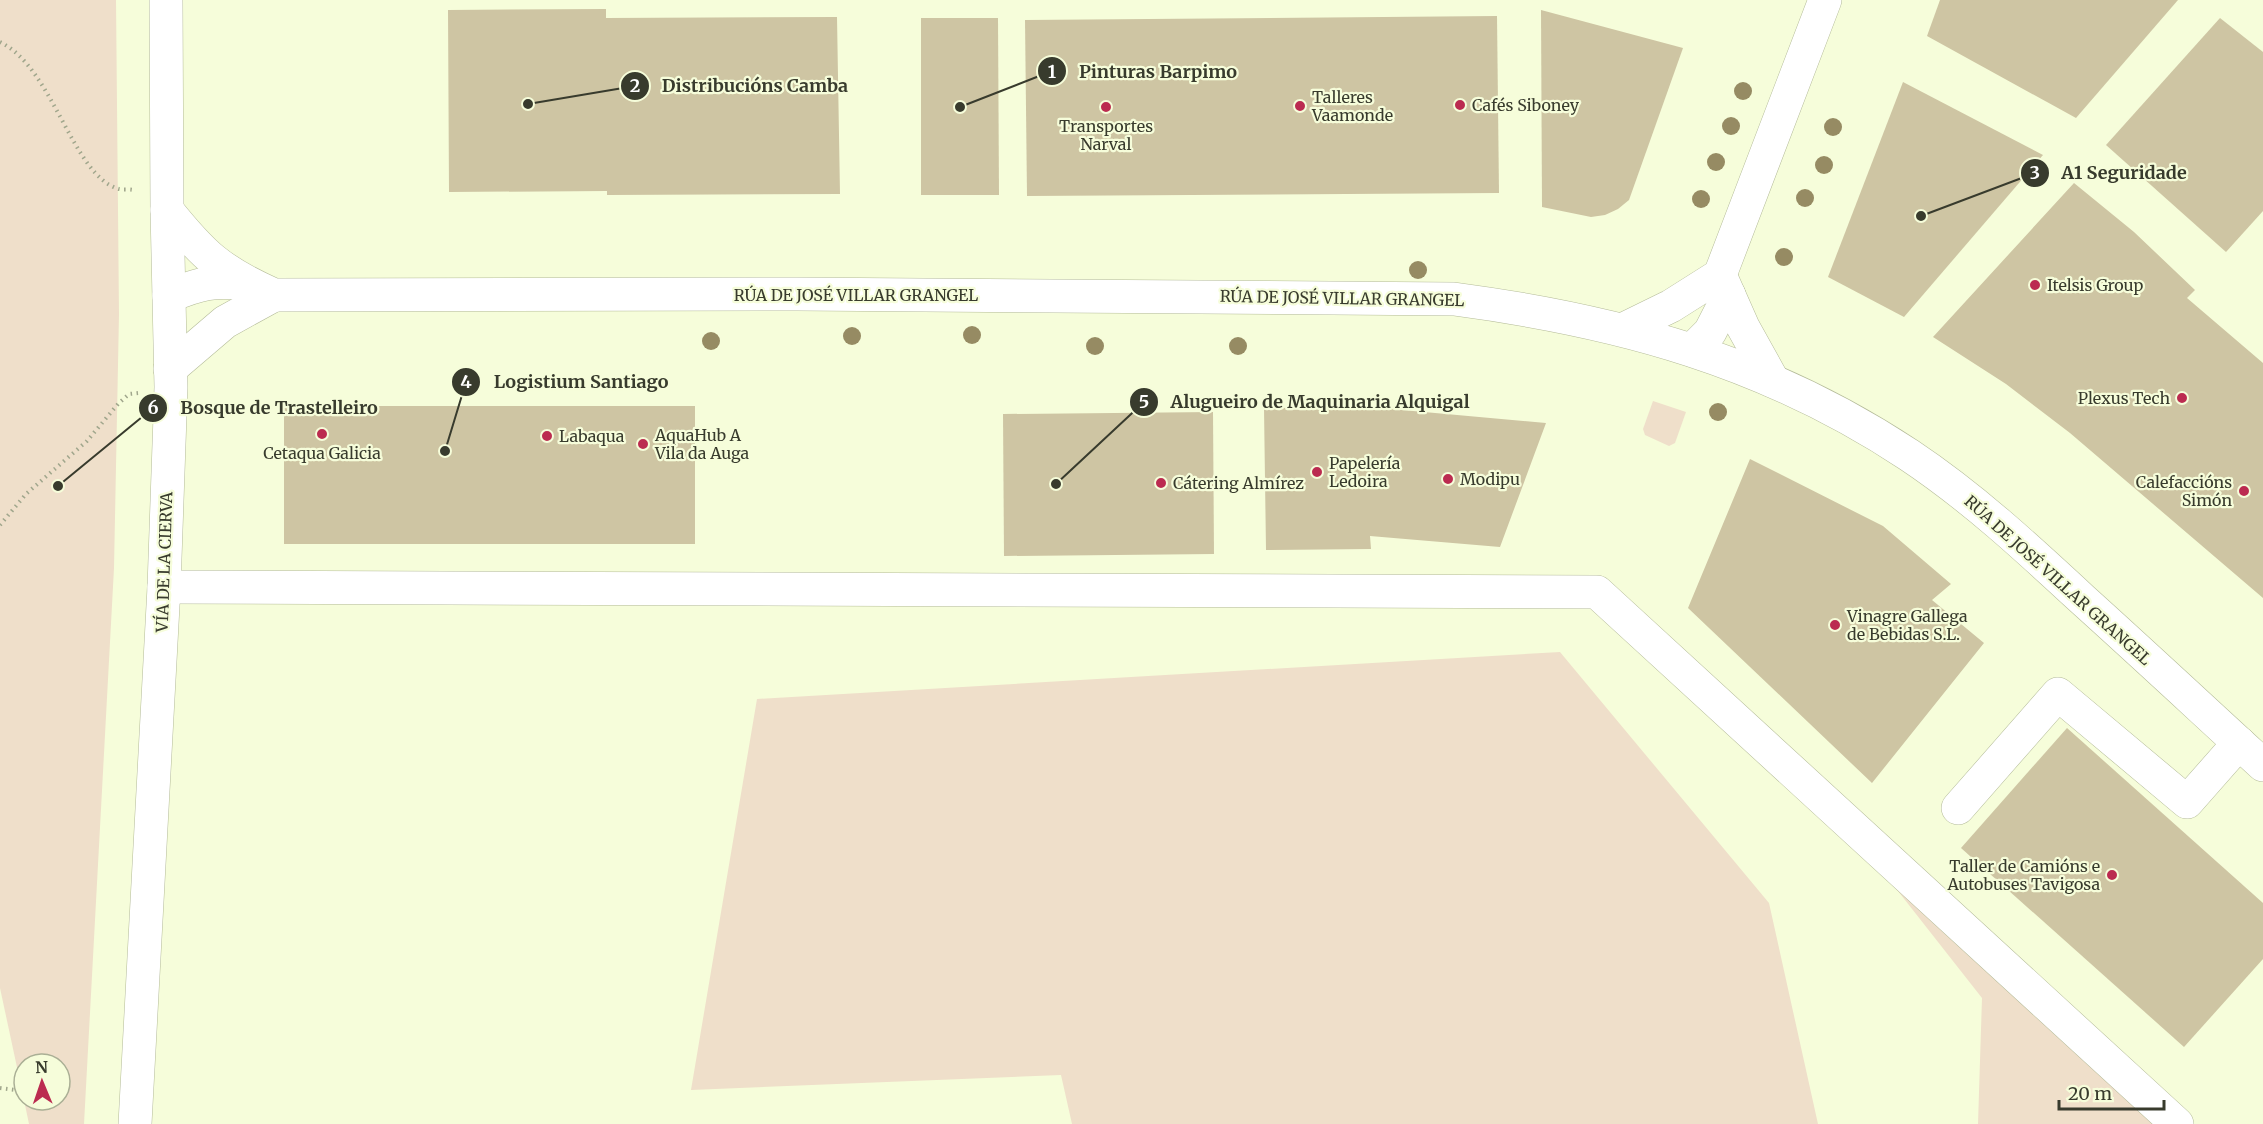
<svg xmlns="http://www.w3.org/2000/svg" width="2263" height="1124" viewBox="0 0 2263 1124" font-family="Merriweather,serif">
<rect width="100%" height="100%" fill="#f6fdda"/>
<g fill="#efdfca">
<polygon points="0,0 116,0 119,314 114,568 84,1124 29,1124 24,1100 60,1100 60,1064 24,1064 24,1100 0,988"/>
<polygon points="1653,401 1686,412 1675,443 1669,446 1645,435 1643,429"/>
<polygon points="1560,652 1769,903 1818,1124 1072,1124 1061,1075 691,1090 757,699"/>
<polygon points="1883,872 2154,1124 1978,1124 1982,998"/>
</g>
<g fill="#cec5a3">
<polygon points="1940,0 2178,0 2076,118 1927,36"/>
<polygon points="606,9 606,18 837,17 840,194 607,195 607,191 449,192 448,10"/>
<polygon points="1541,10 1683,48 1629,200 1618,209 1605,215 1591,217 1542,207"/>
<polygon points="1497,16 1499,193 1027,196 1025,20"/>
<polygon points="921,18 998,18 999,195 921,195"/>
<polygon points="2220,18 2263,52 2263,211 2226,252 2106,145"/>
<polygon points="1903,82 2043,155 1904,317 1828,277"/>
<polygon points="2074,183 2134,232 2195,290 2187,298 2263,363 2263,598 2070,433 2006,384 1933,337"/>
<rect x="284" y="406" width="411" height="138"/>
<polygon points="1369,407 1546,423 1500,547 1370,536 1371,549 1266,550 1264,408"/>
<polygon points="1213,412 1214,554 1004,556 1003,414"/>
<polygon points="1750,459 1883,526 1951,584 1932,600 1984,643 1872,783 1688,608"/>
<polygon points="2067,728 2263,903 2263,959 2184,1047 1961,848"/>
</g>
<g fill="none" stroke-linecap="round" stroke-linejoin="round">
<defs>
<g id="minor">
<path d="M167,210c36,45 53,61 107,85l523,-1 657,5c166,22 313,62 455,156 63,42 118,93 173,144 61,55 121,111 181,166"/>
<polyline points="1720,275 1743,327 1773,381"/>
<path d="M169,296c32,-13 44,-16 79,-12"/>
<polyline points="1624,329 1671,306 1720,275 1825,0"/>
<polyline points="1692,350 1710,332 1729,295"/>
<polyline points="170,369 225,322 274,295"/>
<polyline points="164,587 1597,592 2177,1124"/>
<polyline points="1958,808 2058,694 2187,802 2239,743"/>
<polyline points="135,1124 164,587 171,387 167,210 166,0"/>
</g>
</defs>
<use href="#minor" stroke="#b4bb99" stroke-width="34"/>
<g stroke="#a0a68c" stroke-width="4" stroke-dasharray="1.5 4.5" stroke-linecap="butt">
<path d="M0,42c54,26 72,134 119,147 4,1 10,0 14,1"/>
<polyline points="0,525 26,494 87,441 118,404 129,394 138,393"/>
<polyline points="0,1088 15,1090"/>
</g>
<use href="#minor" stroke="#fff" stroke-width="33"/>
</g>
<g fill="#968b63">
<circle cx="1743" cy="91" r="9"/>
<circle cx="1731" cy="126" r="9"/>
<circle cx="1833" cy="127" r="9"/>
<circle cx="1716" cy="162" r="9"/>
<circle cx="1824" cy="165" r="9"/>
<circle cx="1805" cy="198" r="9"/>
<circle cx="1701" cy="199" r="9"/>
<circle cx="1784" cy="257" r="9"/>
<circle cx="1418" cy="270" r="9"/>
<circle cx="972" cy="335" r="9"/>
<circle cx="852" cy="336" r="9"/>
<circle cx="711" cy="341" r="9"/>
<circle cx="1095" cy="346" r="9"/>
<circle cx="1238" cy="346" r="9"/>
<circle cx="1718" cy="412" r="9"/>
</g>
<g fill="#bb2b50" stroke="#f6fdda" stroke-width="2">
<circle cx="1460" cy="105" r="6"/>
<circle cx="1300" cy="106" r="6"/>
<circle cx="1106" cy="107" r="6"/>
<circle cx="2035" cy="285" r="6"/>
<circle cx="2182" cy="398" r="6"/>
<circle cx="322" cy="434" r="6"/>
<circle cx="547" cy="436" r="6"/>
<circle cx="643" cy="444" r="6"/>
<circle cx="1317" cy="472" r="6"/>
<circle cx="1448" cy="479" r="6"/>
<circle cx="1161" cy="483" r="6"/>
<circle cx="2244" cy="491" r="6"/>
<circle cx="1835" cy="625" r="6"/>
<circle cx="2112" cy="875" r="6"/>
</g>
<g text-anchor="middle" stroke-width="4.5" stroke-linejoin="round" paint-order="stroke">
<g font-size="16" fill="#383b2d" stroke="#f6fdda" text-anchor="start">
<text x="1312" y="103">Talleres<tspan x="1312" dy="18">Vaamonde</tspan></text>
<text x="1472" y="111">Cafés Siboney</text>
<text x="1106" y="132" text-anchor="middle">Transportes<tspan x="1106" dy="18">Narval</tspan></text>
<text x="2047" y="291">Itelsis Group</text>
<text x="2170" y="404" text-anchor="end">Plexus Tech</text>
<text x="655" y="441">AquaHub A<tspan x="655" dy="18">Vila da Auga</tspan></text>
<text x="559" y="442">Labaqua</text>
<text x="322" y="459" text-anchor="middle">Cetaqua Galicia</text>
<text x="1329" y="469">Papelería<tspan x="1329" dy="18">Ledoira</tspan></text>
<text x="1460" y="485">Modipu</text>
<text x="2232" y="488" text-anchor="end">Calefaccións<tspan x="2232" dy="18">Simón</tspan></text>
<text x="1173" y="489">Cátering Almírez</text>
<text x="1847" y="622">Vinagre Gallega<tspan x="1847" dy="18">de Bebidas S.L.</tspan></text>
<text x="2100" y="872" text-anchor="end">Taller de Camións e<tspan x="2100" dy="18">Autobuses Tavigosa</tspan></text>
</g>
<g font-size="16" fill="#383b2d" stroke="#f6fdda">
<text x="856" y="301">RÚA DE JOSÉ VILLAR GRANGEL</text>
<text transform="translate(1342 298) rotate(1)" y="6">RÚA DE JOSÉ VILLAR GRANGEL</text>
<text transform="translate(164 562) rotate(-88)" y="6">VÍA DE LA CIERVA</text>
<text transform="translate(2058 580) rotate(42)" y="6">RÚA DE JOSÉ VILLAR GRANGEL</text>
</g>
</g>
<path fill="none" stroke="#383b2d" stroke-width="2" d="M960 107L1052 71M528 104L635 86M1921 216L2035 173M445 451L466 382M1056 484L1144 402M58 486L153 408"/>
<g fill="#383b2d" stroke="#f6fdda" stroke-width="2">
<circle cx="960" cy="107" r="6"/>
<circle cx="528" cy="104" r="6"/>
<circle cx="1921" cy="216" r="6"/>
<circle cx="445" cy="451" r="6"/>
<circle cx="1056" cy="484" r="6"/>
<circle cx="58" cy="486" r="6"/>
<circle cx="1052" cy="71" r="15"/>
<circle cx="635" cy="86" r="15"/>
<circle cx="2035" cy="173" r="15"/>
<circle cx="466" cy="382" r="15"/>
<circle cx="1144" cy="402" r="15"/>
<circle cx="153" cy="408" r="15"/>
</g>
<g font-size="18" text-anchor="middle" font-weight="bold" fill="#fff">
<text x="1052" y="78">1</text>
<text x="635" y="92">2</text>
<text x="2035" y="179">3</text>
<text x="466" y="388">4</text>
<text x="1144" y="408">5</text>
<text x="153" y="414">6</text>
</g>
<g font-size="18" text-anchor="middle" font-weight="bold" fill="#383b2d" stroke="#f6fdda" stroke-width="4.5" stroke-linejoin="round" paint-order="stroke">
<text x="1158" y="78">Pinturas Barpimo</text>
<text x="755" y="92">Distribucións Camba</text>
<text x="2124" y="179">A1 Seguridade</text>
<text x="581" y="388">Logistium Santiago</text>
<text x="1320" y="408">Alugueiro de Maquinaria Alquigal</text>
<text x="279" y="414">Bosque de Trastelleiro</text>
</g>
<g transform="translate(42 1082) rotate(358)"><circle r="28" fill="#f6fdda" stroke="#aaaf95" stroke-width="1.5"/>
<path d="M0-4.5L10 22L0 15L-10 22Z" fill="#bb2b50"/>
<text y="-9" font-size="16" font-weight="bold" text-anchor="middle" fill="#383b2d">N</text>
</g>
<path d="M2059 1100v9h105v-9" fill="none" stroke="#383b2d" stroke-width="3"/>
<text x="2068" y="1100" font-size="18" fill="#383b2d" stroke="#f6fdda" stroke-width="4.5" paint-order="stroke">20 m</text>
</svg>
